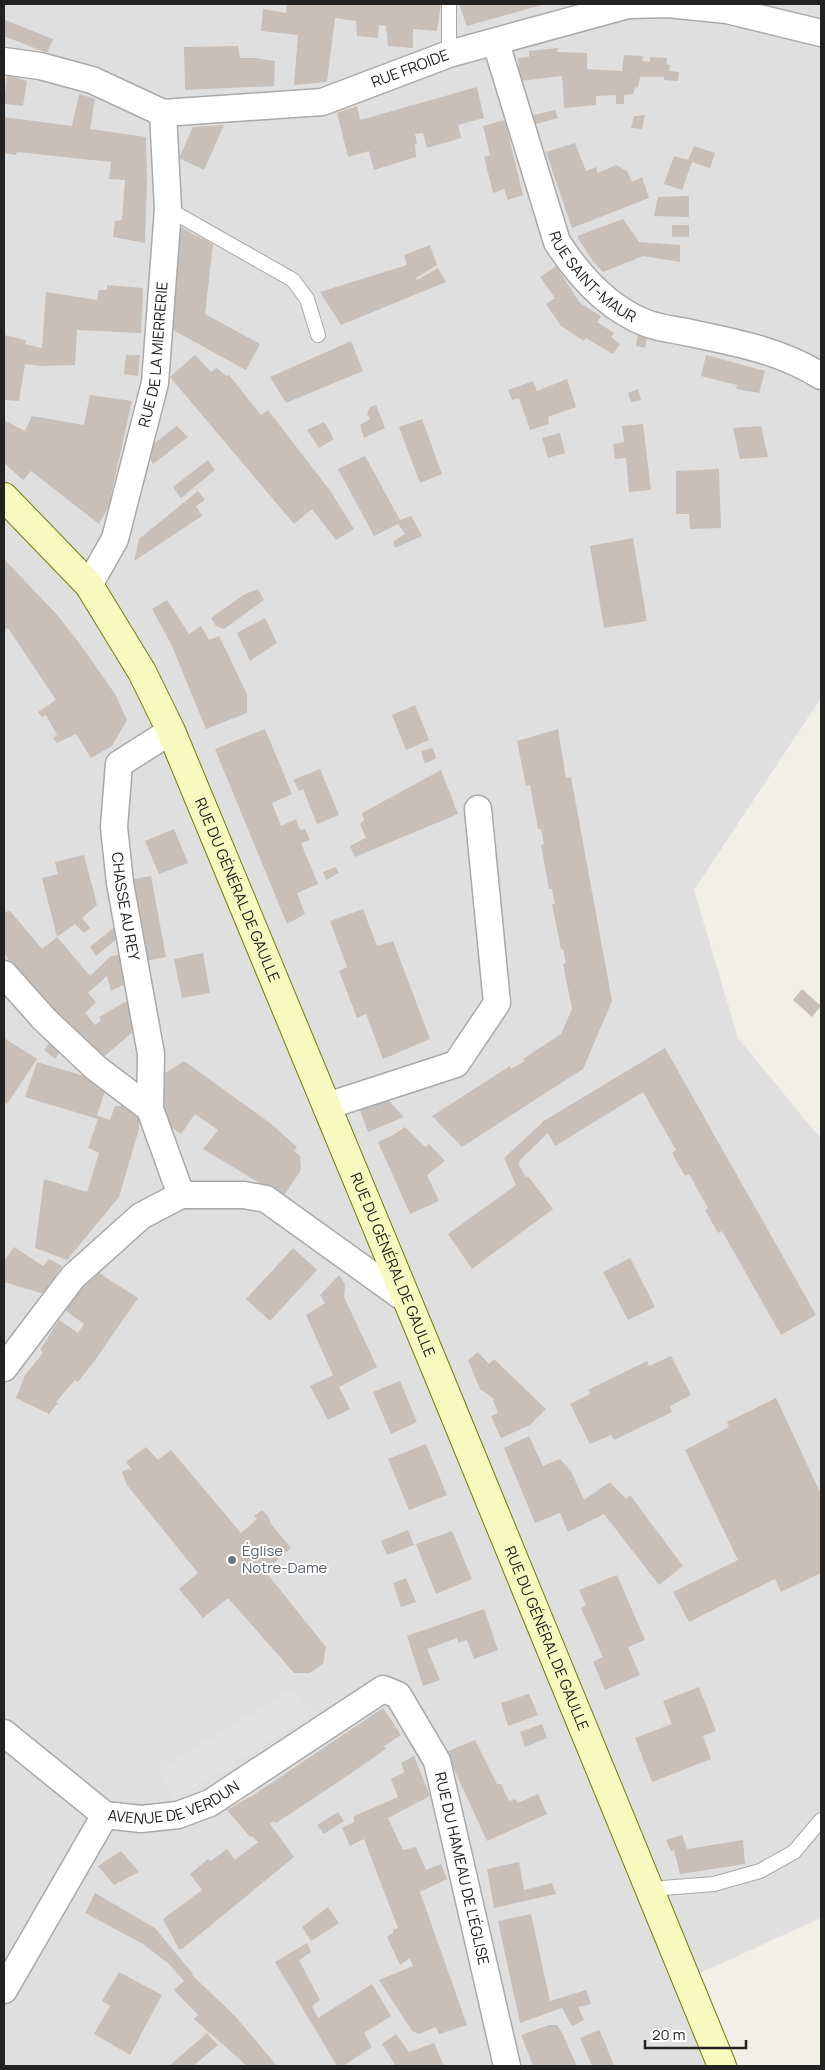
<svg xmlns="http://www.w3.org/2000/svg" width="825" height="2070" viewBox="0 0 825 2070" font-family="Manrope,sans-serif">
<rect width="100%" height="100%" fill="#f2efe9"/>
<polygon fill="#e0dfdf" points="4,4 821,4 821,698 694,890 738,1038 821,1139 821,1918 687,1979 722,2066 4,2066"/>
<polygon fill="#e2e2e2" points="293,1689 310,1717 175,1799 158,1770"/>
<g fill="#c7bfb8">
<polygon points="287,4 441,4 437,31 413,29 413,48 388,46 386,26 379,25 378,38 357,36 356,21 335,18 327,82 294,85 298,35 261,31 263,9 286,13"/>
<polygon points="459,4 545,4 467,26"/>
<polygon points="5,20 53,39 47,53 4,36"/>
<polygon points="238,46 240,58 256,58 275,61 274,86 185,90 184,47"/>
<polygon points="558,48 557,52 587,53 587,69 622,71 624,55 643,56 642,61 650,62 650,57 667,58 666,64 670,65 669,71 679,72 678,81 664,80 664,77 640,77 638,87 635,88 633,94 624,95 624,104 616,104 616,95 596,96 596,105 564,108 562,76 520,81 518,58 529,57 529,51"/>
<polygon points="7,75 27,81 23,106 4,104"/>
<polygon points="477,87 484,118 458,125 461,138 427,148 423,133 415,134 417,143 415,144 416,157 374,170 369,151 348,157 337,113 357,106 360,120"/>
<polygon points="79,94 95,99 90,129 146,137 147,181 145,243 113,237 115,221 122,220 125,180 109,179 111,162 17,152 16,155 4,153 4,117 72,126"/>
<polygon points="555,110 558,118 532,125 530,116"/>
<polygon points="645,115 642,129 631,128 634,116"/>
<polygon points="505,120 523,195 508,200 504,189 493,193 484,157 490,155 483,126"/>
<polygon points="224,125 204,170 179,158 193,127"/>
<polygon points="575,143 586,171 596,167 598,173 616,165 627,171 632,182 642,177 649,198 572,228 546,152"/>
<polygon points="694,146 715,153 710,168 692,162 682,190 664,184 674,156 688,160"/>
<polygon points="689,196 689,217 654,216 658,197"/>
<polygon points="623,219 639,242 680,245 680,262 643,256 603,272 592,260 577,236"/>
<rect x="672" y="225" width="17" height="12"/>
<polygon points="178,226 213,244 205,314 260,344 246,370 173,330"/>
<polygon points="430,245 437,265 416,278 417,280 438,268 446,282 341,325 320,292 407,265 404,255"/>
<polygon points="556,266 580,303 601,316 597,322 614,333 611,337 620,344 613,354 586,338 584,341 561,326 546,304 555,298 540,277"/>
<polygon points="107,285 143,288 141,333 77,330 75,365 41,366 25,364 19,401 4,400 4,335 26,340 25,344 42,348 46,292 97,300 99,290 107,290"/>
<polygon points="638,334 647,338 645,348 636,346"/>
<polygon points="351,341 363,371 286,403 270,377"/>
<polygon points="126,355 140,355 138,376 124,374"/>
<polygon points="195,355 211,372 217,368 226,376 229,375 261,415 268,410 331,492 354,529 336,540 312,509 294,524 170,377"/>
<polygon points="706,355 765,371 759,393 736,389 737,385 701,376"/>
<polygon points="567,379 576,407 548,417 549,424 530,430 519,398 512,400 508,390 533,381 537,391"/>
<polygon points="638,389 641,400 631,402 628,393"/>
<polygon points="90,395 132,401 111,495 113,498 99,524 31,471 23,480 4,463 4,420 25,431 32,416 84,425"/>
<polygon points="376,405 385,428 364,438 360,425 370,419 367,414 370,407"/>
<polygon points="422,419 442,474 420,483 399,427"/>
<polygon points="324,422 334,439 319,448 307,430"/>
<polygon points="643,424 651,490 629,492 626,458 615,459 613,444 624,442 622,426"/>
<polygon points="177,426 188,437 153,464 147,453 148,448"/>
<polygon points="761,426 768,457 740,459 733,428"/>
<polygon points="560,433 565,453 548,458 542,438"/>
<polygon points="365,456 400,520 411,516 422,536 395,548 393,542 405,534 398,524 374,536 338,469"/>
<polygon points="208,460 215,470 181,498 173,487"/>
<polygon points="719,469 721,528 690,529 689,514 676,514 676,471"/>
<polygon points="198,491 205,500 196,506 202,516 134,561 139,539"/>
<polygon points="633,538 647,621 604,628 590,546"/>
<polygon points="4,559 59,617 85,651 115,694 127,720 112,746 91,758 76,734 57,743 53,738 57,735 46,715 42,717 38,712 56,700 8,628 4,630"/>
<polygon points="258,589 264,600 224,629 216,626 211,618 245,594"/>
<polygon points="167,600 189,634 201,626 209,640 219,636 247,694 247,713 206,729 172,646 152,609"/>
<polygon points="265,618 277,643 250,661 237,633"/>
<polygon points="415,705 429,740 406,750 392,715"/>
<polygon points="265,729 292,794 272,803 281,826 296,819 300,830 305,829 310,840 301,843 318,884 297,893 305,914 287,924 215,749"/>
<polygon points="558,729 566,778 571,777 612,1001 583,1069 462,1147 432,1116 510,1066 511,1069 525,1061 523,1059 561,1034 572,1009 563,964 566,963 563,949 561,949 552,904 555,904 552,889 549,889 541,845 544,844 541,829 538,829 530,785 526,786 517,741"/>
<polygon points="433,748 436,758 425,764 421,751"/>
<polygon points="320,769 339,815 317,824 303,789 299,791 293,780"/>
<polygon points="441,770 458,814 355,857 350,846 366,838 360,824 364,820 362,813"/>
<polygon points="174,829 188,863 159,874 145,841"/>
<polygon points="84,855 97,905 82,918 90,928 84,933 75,924 57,937 90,976 111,956 121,955 127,983 111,991 107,976 88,993 96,1002 85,1013 95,1025 101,1020 99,1017 130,999 135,1030 101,1059 19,974 4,953 4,912 10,911 42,949 57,937 42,878 58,874 55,862"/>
<polygon points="336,867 339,873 326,880 323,872"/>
<polygon points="151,876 166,957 141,962 128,880"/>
<polygon points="363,909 377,946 393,941 430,1039 383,1059 366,1014 357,1018 339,971 347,967 330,921"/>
<polygon points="117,925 119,937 96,956 90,947"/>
<polygon points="203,953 210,993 182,998 174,959"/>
<polygon points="802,989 821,1006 812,1017 793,1000"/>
<polygon points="4,1038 37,1059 7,1104 4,1102"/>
<polygon points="52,1039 63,1047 55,1059 44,1050"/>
<polygon points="665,1048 816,1315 781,1335 722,1231 718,1233 705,1210 708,1208 689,1174 685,1176 672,1153 676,1150 643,1092 555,1146 548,1133 520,1160 519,1165 526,1178 528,1176 553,1209 472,1269 448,1234 516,1185 504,1158 542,1123 542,1122"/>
<polygon points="184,1061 270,1123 297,1147 294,1151 300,1156 301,1170 283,1197 203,1149 218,1130 195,1114 181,1134 163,1122 157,1073 167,1072"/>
<polygon points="37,1062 108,1083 97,1115 99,1116 110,1120 115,1106 132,1106 139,1115 139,1129 119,1197 67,1260 35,1248 44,1179 87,1192 99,1153 88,1148 98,1119 25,1097"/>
<polygon points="388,1100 404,1117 368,1132 360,1110"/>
<polygon points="405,1127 425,1147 429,1144 445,1161 427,1175 439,1201 410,1214 378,1142 393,1135"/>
<polygon points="14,1247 43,1266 49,1259 62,1266 44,1294 4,1282 4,1259 5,1260"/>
<polygon points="293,1248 317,1270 270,1321 246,1299"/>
<polygon points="630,1258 655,1307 628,1320 603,1272"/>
<polygon points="99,1273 138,1298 93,1363 78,1382 75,1380 56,1402 58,1403 49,1414 16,1398 25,1375 43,1353 40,1350 59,1320 78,1333 84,1324 66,1311 76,1294"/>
<polygon points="339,1275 345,1284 344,1297 377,1367 339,1387 350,1409 328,1420 310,1386 333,1375 306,1315 325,1303 320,1295"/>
<polygon points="478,1352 489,1364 494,1359 546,1409 530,1425 501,1438 491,1416 498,1413 493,1400 494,1399 480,1389 468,1360"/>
<polygon points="671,1356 691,1395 670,1406 672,1412 614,1440 611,1435 590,1444 570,1404 590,1394 588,1390 647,1361 649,1366"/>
<polygon points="400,1381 417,1422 391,1434 373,1392"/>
<polygon points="776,1398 821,1494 821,1573 781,1592 775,1579 689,1622 673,1592 738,1560 685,1450 729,1427 727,1422"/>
<polygon points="529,1436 543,1466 560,1459 571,1471 584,1500 610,1482 626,1499 630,1495 683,1566 659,1585 604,1514 568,1532 560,1513 535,1523 504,1448"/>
<polygon points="426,1444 447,1495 409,1510 388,1459"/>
<polygon points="146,1447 158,1460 171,1450 241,1533 257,1519 254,1516 262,1510 268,1516 271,1524 291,1548 265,1571 326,1647 323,1664 310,1673 294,1673 228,1598 203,1618 179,1589 198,1573 127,1485 122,1472 127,1469 132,1470 126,1462"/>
<polygon points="408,1530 414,1545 387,1555 381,1541"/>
<polygon points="452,1531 472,1579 436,1594 416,1544"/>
<polygon points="617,1575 645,1640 628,1647 640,1675 605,1690 593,1662 603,1657 581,1608 586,1605 579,1590"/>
<polygon points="406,1578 416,1602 401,1607 393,1583"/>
<polygon points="484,1609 498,1650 474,1659 467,1640 458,1643 457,1638 427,1649 440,1680 423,1686 407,1636"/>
<polygon points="699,1687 716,1731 703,1736 711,1759 652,1782 635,1738 672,1724 663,1701"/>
<polygon points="529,1694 538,1715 508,1726 501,1703"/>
<polygon points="383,1708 401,1735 384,1746 386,1749 344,1778 276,1823 274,1821 270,1824 294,1857 182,1949 179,1949 163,1919 202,1890 190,1874 208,1859 211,1861 227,1849 235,1860 258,1842 252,1836 250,1837 227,1810 255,1794"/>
<polygon points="542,1724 547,1738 525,1747 520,1732"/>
<polygon points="475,1740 497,1784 501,1784 509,1801 515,1799 518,1803 538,1794 547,1814 487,1841 446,1752"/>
<polygon points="414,1756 430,1796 388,1818 403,1850 416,1847 426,1870 441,1864 447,1879 420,1892 467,2025 439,2034 436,2027 419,2034 412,2031 379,1980 413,1966 410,1958 400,1965 387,1937 393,1933 393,1930 398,1928 364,1839 350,1846 342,1828 354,1822 354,1816 398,1797 391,1779 404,1772 401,1763"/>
<polygon points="338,1812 344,1821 324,1834 317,1825"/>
<polygon points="682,1835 687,1849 743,1840 745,1864 680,1874 674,1850 671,1851 666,1840"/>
<polygon points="121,1851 139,1872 114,1885 98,1866"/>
<polygon points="519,1862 524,1890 552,1883 556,1894 494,1908 487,1869"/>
<polygon points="95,1893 155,1928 193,1974 192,1975 235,2016 277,2066 247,2066 194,2019 198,2015 174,1990 184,1981 169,1964 143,1944 85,1913"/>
<polygon points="328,1907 339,1923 311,1941 302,1927"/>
<polygon points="531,1914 550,2001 586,1990 591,2004 578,2007 584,2020 572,2026 562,2008 520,2023 498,1921"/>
<polygon points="307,1943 311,1952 299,1960 320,2000 312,2006 318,2018 372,1984 391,2016 364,2033 372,2047 343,2066 337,2066 275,1962"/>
<polygon points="119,1972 162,1995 130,2055 94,2034 110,2006 102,2001"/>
<polygon points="549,2025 557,2025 562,2033 577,2066 533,2066 521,2035"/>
<polygon points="599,2030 606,2045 614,2066 592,2066 580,2038"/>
<polygon points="207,2033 218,2045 193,2066 169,2066"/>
<polygon points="396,2034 409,2052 434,2043 444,2066 396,2066 382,2044"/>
</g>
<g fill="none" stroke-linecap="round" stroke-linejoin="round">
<defs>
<g id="service">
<polyline points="449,4 449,54"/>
<polyline points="168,209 293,280 307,299 318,335"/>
<polyline points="650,1889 714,1884 760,1871 794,1852 821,1820"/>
</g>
<g id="minor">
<path id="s1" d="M496,43l61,199c22,34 50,66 89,81 15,6 33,7 49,11 44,9 88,18 126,42"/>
<path id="s2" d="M4,61l36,5 52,14 71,33 159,-11 127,-48 179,-49 40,-1 59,6 94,23"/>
<path id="s3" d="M89,585l26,-46 40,-156 13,-174 -5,-96"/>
<path id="s4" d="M171,731l-52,33 -5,63 6,56 31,171 -1,55 31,86h63l22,4 142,102"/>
<polyline points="4,974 44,1019 96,1068 150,1109"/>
<polyline points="327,1106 456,1064 497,1003 478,809"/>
<polyline points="4,1368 73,1277 141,1216 181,1195"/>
<polyline points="4,1733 105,1815"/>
<path id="s5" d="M4,1990l101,-175 36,4 37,-4 32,-12 173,-114 15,6 39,66 70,305"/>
</g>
<g id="secondary">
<path id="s6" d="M4,497l85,88 53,87 29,59 266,641 285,694"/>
</g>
</defs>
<use href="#service" stroke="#a9a9a9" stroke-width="16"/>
<use href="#minor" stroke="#a9a9a9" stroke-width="29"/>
<use href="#secondary" stroke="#707d05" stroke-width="30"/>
<use href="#service" stroke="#fff" stroke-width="14"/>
<use href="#minor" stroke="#fff" stroke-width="26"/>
<use href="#secondary" stroke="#f7fabf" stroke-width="28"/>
</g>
<circle fill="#6b7280" stroke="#fff" stroke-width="2" cx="232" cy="1560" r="5"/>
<g text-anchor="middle" stroke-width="4" stroke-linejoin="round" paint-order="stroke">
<g font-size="15" fill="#222" stroke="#fff">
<text dy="5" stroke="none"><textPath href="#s2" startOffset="422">RUE FROIDE</textPath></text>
<text dy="5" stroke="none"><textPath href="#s1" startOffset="258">RUE SAINT-MAUR</textPath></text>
<text dy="5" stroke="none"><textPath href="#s3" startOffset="242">RUE DE LA MIERRERIE</textPath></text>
<text dy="5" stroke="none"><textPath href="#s6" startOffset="462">RUE DU GÉNÉRAL DE GAULLE</textPath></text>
<text dy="5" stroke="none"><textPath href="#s4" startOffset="205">CHASSE AU REY</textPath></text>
<text dy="5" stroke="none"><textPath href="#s6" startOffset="868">RUE DU GÉNÉRAL DE GAULLE</textPath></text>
<text dy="5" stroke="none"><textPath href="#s6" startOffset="1272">RUE DU GÉNÉRAL DE GAULLE</textPath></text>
<text dy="5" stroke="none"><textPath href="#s5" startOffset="274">AVENUE DE VERDUN</textPath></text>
<text dy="5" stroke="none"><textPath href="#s5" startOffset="720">RUE DU HAMEAU DE L'ÉGLISE</textPath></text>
</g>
<g font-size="15" fill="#5b616d" stroke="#fff" text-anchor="start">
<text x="242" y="1556">Église<tspan x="242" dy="17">Notre-Dame</tspan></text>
</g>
</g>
<rect width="825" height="2070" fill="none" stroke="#222222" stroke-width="10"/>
<path d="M645 2040v8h101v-8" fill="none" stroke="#222222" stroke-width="2.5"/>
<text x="652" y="2040" font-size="15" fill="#222222" stroke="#ffffff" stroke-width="4" paint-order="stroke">20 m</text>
</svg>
